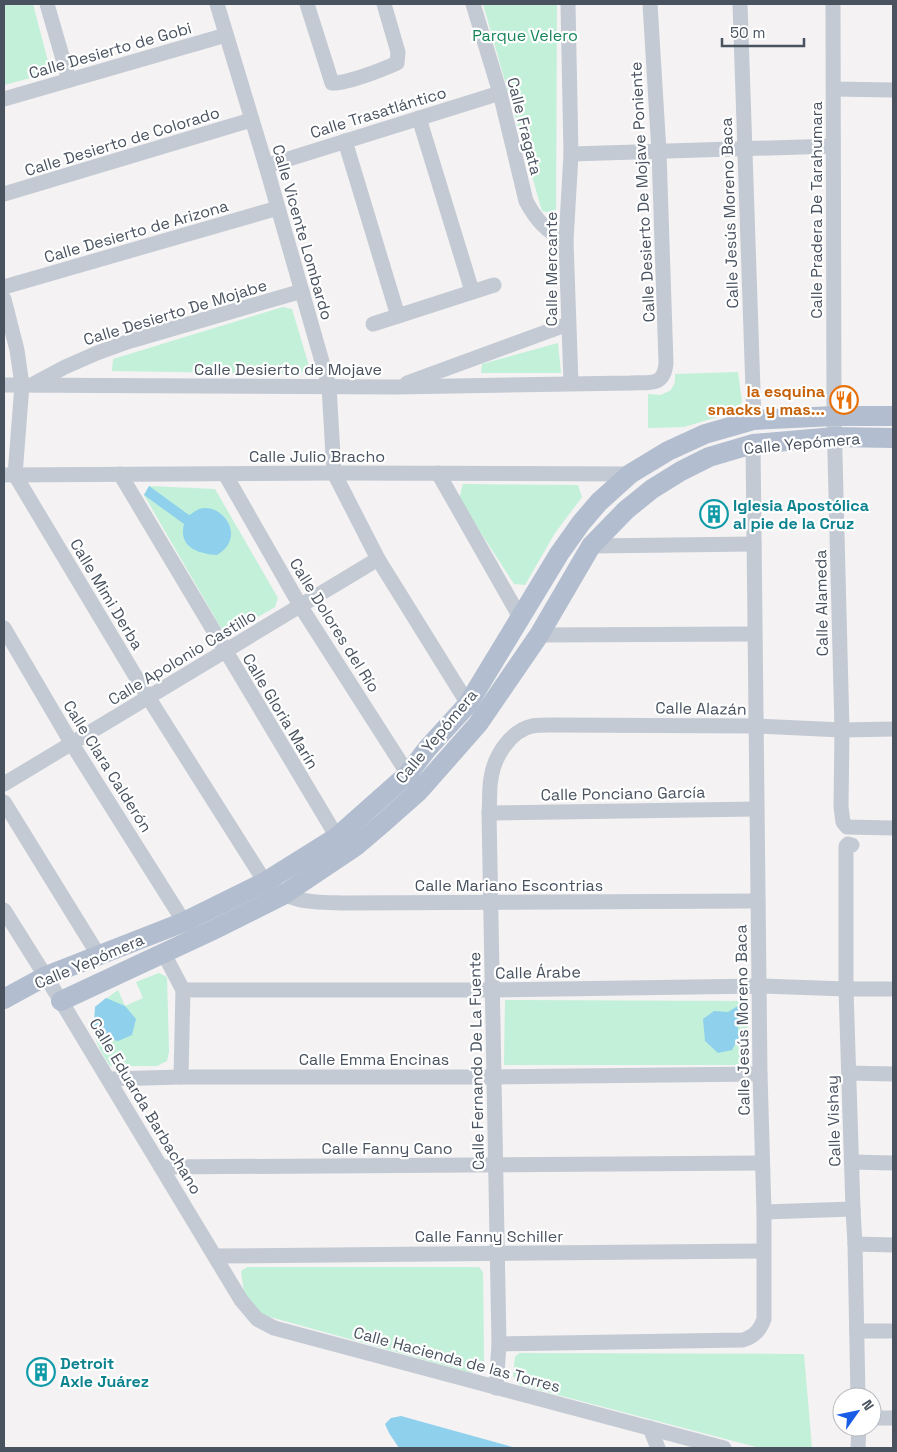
<svg xmlns="http://www.w3.org/2000/svg" width="897" height="1452" viewBox="0 0 897 1452" font-family="'Space Grotesk',sans-serif">
<rect width="100%" height="100%" fill="#f4f2f2"/>
<g fill="#c2f0d9">
<polygon points="4,4 33,4 49,65 45,74 4,85"/>
<polygon points="483,4 557,4 556,214 542,211"/>
<polygon points="283,307 292,309 309,366 300,374 112,371 113,359"/>
<polygon points="558,343 561,373 481,373 482,364"/>
<polygon points="738,372 742,402 734,412 684,427 648,428 648,394 661,395 671,390 675,382 675,374"/>
<polygon points="463,484 578,485 582,497 555,533 525,585 514,584 459,499"/>
<polygon points="149,486 215,489 278,598 275,607 232,632 221,628 144,495"/>
<path d="M159,973l8,4 2,75 -2,9 -10,5h-47c-16,-24 -17,-31 -15,-59l23,-17 7,16 18,-8 -7,-16z"/>
<polygon points="505,1000 746,1001 749,1065 504,1065"/>
<polygon points="247,1267 479,1267 483,1272 484,1363 472,1373 252,1312 246,1306 241,1271"/>
<polygon points="519,1353 804,1354 812,1448 760,1448 520,1385 513,1376 515,1357"/>
</g>
<g fill="#8fd0ed">
<path d="M149,486l40,29c3,-1 7,-5 10,-6 17,-6 37,14 31,31 -2,7 -7,11 -13,15 -19,-1 -39,-8 -33,-31l-40,-29z"/>
<polygon points="106,998 125,1006 136,1019 132,1035 118,1041 102,1037 94,1028 95,1007"/>
<polygon points="746,1001 737,1021 739,1037 732,1050 718,1053 705,1041 703,1019 714,1011 728,1012"/>
<polygon points="401,1416 516,1448 399,1448 389,1433 385,1424 391,1418"/>
</g>
<g fill="none" stroke-linecap="round" stroke-linejoin="round">
<g stroke="#c3cad3" stroke-width="15">
<polyline points="47,4 69,80"/>
<polyline points="217,4 266,166 329,386 334,473 378,559 468,704"/>
<path d="M307,4l25,79c14,1 52,-14 65,-20l1,-11 -14,-48"/>
<path d="M473,4l27,89 26,108c10,19 21,31 40,40"/>
<polyline points="568,4 571,154 566,241 571,383"/>
<polyline points="740,4 754,420"/>
<polyline points="833,4 834,416 842,730 841,807 843,822 847,827 893,828"/>
<polyline points="834,89 893,90"/>
<polyline points="4,99 226,35"/>
<polyline points="419,118 472,291"/>
<polyline points="345,141 398,316"/>
<polyline points="571,154 833,146"/>
<polyline points="266,166 500,93"/>
<polyline points="4,194 251,120"/>
<polyline points="4,287 278,208"/>
<path d="M4,299l13,51 5,35 -7,90 133,222 117,185c27,21 44,20 77,21l416,-2"/>
<polyline points="373,324 494,285"/>
<polyline points="35,383 65,367 97,353 127,342 302,291"/>
<polyline points="407,383 568,324"/>
<path d="M4,385l392,2 234,-4c20,-1 34,4 36,-20l-7,-211 -9,-148"/>
<polyline points="438,473 521,619"/>
<polyline points="120,474 337,837"/>
<polyline points="225,474 301,607 413,782"/>
<polyline points="4,475 334,473 630,474"/>
<polyline points="591,546 754,544"/>
<polyline points="4,628 72,744 184,922"/>
<polyline points="539,635 754,634"/>
<polyline points="4,784 378,559"/>
<polyline points="4,802 99,956"/>
<polyline points="489,813 757,809"/>
<polyline points="852,845 848,844 846,846 846,989 853,1209 855,1244 858,1397"/>
<polyline points="4,910 61,1001 241,1300 257,1319 274,1328 724,1448"/>
<polyline points="163,952 183,990 181,1077"/>
<polyline points="183,990 491,990 759,986 846,989 893,989"/>
<polyline points="849,1073 893,1074"/>
<polyline points="109,1079 181,1077 493,1077 760,1074"/>
<polyline points="852,1162 893,1163"/>
<polyline points="162,1167 762,1163"/>
<polyline points="764,1212 853,1209"/>
<polyline points="855,1244 893,1245"/>
<polyline points="215,1256 763,1251"/>
<polyline points="857,1331 893,1331"/>
<path d="M499,1344l244,-4c12,-4 17,-10 21,-21v-107l-4,-138 -7,-630"/>
<path d="M496,1388l3,-44 -10,-531c1,-12 0,-24 2,-35 3,-21 19,-47 41,-52 6,-1 13,-1 19,-1l205,1 86,4 51,-1"/>
<polyline points="872,1418 893,1418"/>
<polyline points="650,1428 658,1448"/>
<polyline points="858,1448 859,1427"/>
</g>
<g stroke="#b2bed0" stroke-width="20">
<polyline points="4,999 46,976 184,922 265,882 337,837 408,774 427,749 468,704 559,554 581,523 599,502 630,474 668,451 705,434 754,420 834,416 893,416"/>
<polyline points="61,1001 211,931 283,895 356,846 383,823 419,791 478,724 539,635 591,546 626,510 652,489 681,471 709,457 753,444 835,437 893,438"/>
</g>
</g>
<defs>
<symbol id="restaurant-ring" viewBox="-11 -11 22 22"><circle r="9.5" fill="#fff" stroke="#e8710a" stroke-width="1.5"/><path d="M-5-6h1v4h1v-4h1v4h1v-4h1v5L-1.5 .5V6h-2V.5L-5-1ZM5-6V6H3V1.5H1.5Q1.5-4 5-6Z" fill="#e8710a"/></symbol>
<symbol id="building-ring" viewBox="-11 -11 22 22"><circle r="9.5" fill="#fff" stroke="#0f9aa8" stroke-width="1.5"/><path d="M-4-6H4V6H1V3H-1V6H-4ZM-2.5-4.3h1.7v1.8h-1.7ZM.8-4.3h1.7v1.8H.8ZM-2.5-1h1.7V.8h-1.7ZM.8-1h1.7V.8H.8Z" fill="#0f9aa8"/></symbol>
</defs>
<g fill-rule="evenodd">
<use href="#restaurant-ring" x="828" y="384" width="32" height="32"/>
<use href="#building-ring" x="698" y="498" width="32" height="32"/>
<use href="#building-ring" x="25" y="1356" width="32" height="32"/>
</g>
<g text-anchor="middle" stroke-width="4.5" stroke-linejoin="round" paint-order="stroke">
<g font-size="16" fill="#178459" stroke="#fff">
<text x="525" y="41">Parque Velero</text>
</g>
<g font-size="16" fill="#495360" stroke="#fff">
<text transform="translate(110 50) rotate(-16)" y="6">Calle Desierto de Gobi</text>
<text transform="translate(378 112) rotate(-17)" y="6">Calle Trasatlántico</text>
<text transform="translate(525 126) rotate(76)" y="6">Calle Fragata</text>
<text transform="translate(122 141) rotate(-17)" y="6">Calle Desierto de Colorado</text>
<text transform="translate(642 192) rotate(-93)" y="6">Calle Desierto De Mojave Poniente</text>
<text transform="translate(816 210) rotate(-90)" y="6">Calle Pradera De Tarahumara</text>
<text transform="translate(729 213) rotate(-92)" y="6">Calle Jesús Moreno Baca</text>
<text transform="translate(136 231) rotate(-16)" y="6">Calle Desierto de Arizona</text>
<text transform="translate(303 232) rotate(74)" y="6">Calle Vicente Lombardo</text>
<text transform="translate(551 269) rotate(-90)" y="6">Calle Mercante</text>
<text transform="translate(175 312) rotate(-17)" y="6">Calle Desierto De Mojabe</text>
<text x="288" y="375">Calle Desierto de Mojave</text>
<text transform="translate(802 443) rotate(-5)" y="6">Calle Yepómera</text>
<text x="317" y="462">Calle Julio Bracho</text>
<text transform="translate(107 594) rotate(59)" y="6">Calle Mimi Derba</text>
<text transform="translate(821 603) rotate(-91)" y="6">Calle Alameda</text>
<text transform="translate(335 625) rotate(58)" y="6">Calle Dolores del Río</text>
<text transform="translate(182 657) rotate(-31)" y="6">Calle Apolonio Castillo</text>
<text transform="translate(701 708) rotate(1)" y="6">Calle Alazán</text>
<text transform="translate(281 711) rotate(59)" y="6">Calle Gloria Marín</text>
<text transform="translate(436 736) rotate(-50)" y="6">Calle Yepómera</text>
<text transform="translate(108 766) rotate(58)" y="6">Calle Clara Calderón</text>
<text transform="translate(623 793) rotate(-1)" y="6">Calle Ponciano García</text>
<text x="509" y="891">Calle Mariano Escontrias</text>
<text transform="translate(89 961) rotate(-23)" y="6">Calle Yepómera</text>
<text transform="translate(538 972) rotate(-1)" y="6">Calle Árabe</text>
<text transform="translate(742 1020) rotate(-91)" y="6">Calle Jesús Moreno Baca</text>
<text x="374" y="1065">Calle Emma Encinas</text>
<text transform="translate(476 1061) rotate(-91)" y="6">Calle Fernando De La Fuente</text>
<text transform="translate(146 1106) rotate(59)" y="6">Calle Eduarda Barbachano</text>
<text transform="translate(833 1121) rotate(-92)" y="6">Calle Vishay</text>
<text x="387" y="1154">Calle Fanny Cano</text>
<text x="489" y="1242">Calle Fanny Schiller</text>
<text transform="translate(457 1359) rotate(15)" y="6">Calle Hacienda de las Torres</text>
</g>
<g font-size="16" font-weight="bold" fill="#c56008" stroke="#fff" text-anchor="end">
<text x="825" y="397">la esquina<tspan x="825" dy="18">snacks y mas...</tspan></text>
</g>
<g font-size="16" font-weight="bold" fill="#0d838f" stroke="#fff" text-anchor="start">
<text x="733" y="511">Iglesia Apostólica<tspan x="733" dy="18">al pie de la Cruz</tspan></text>
<text x="60" y="1369">Detroit<tspan x="60" dy="18">Axle Juárez</tspan></text>
</g>
</g>
<rect width="897" height="1452" fill="none" stroke="#495360" stroke-width="10"/>
<g transform="translate(857 1412) rotate(57)"><circle r="24" fill="#ffffff" stroke="#b6babf"/>
<path d="M0-4L9 19L0 12L-9 19Z" fill="#195de7"/>
<text y="-8" font-size="14" font-weight="bold" text-anchor="middle" fill="#495360">N</text>
</g>
<path d="M722 38v8h82v-8" fill="none" stroke="#495360" stroke-width="2.5"/>
<text x="730" y="38" font-size="15" fill="#495360" stroke="#ffffff" stroke-width="4" paint-order="stroke">50 m</text>
</svg>
